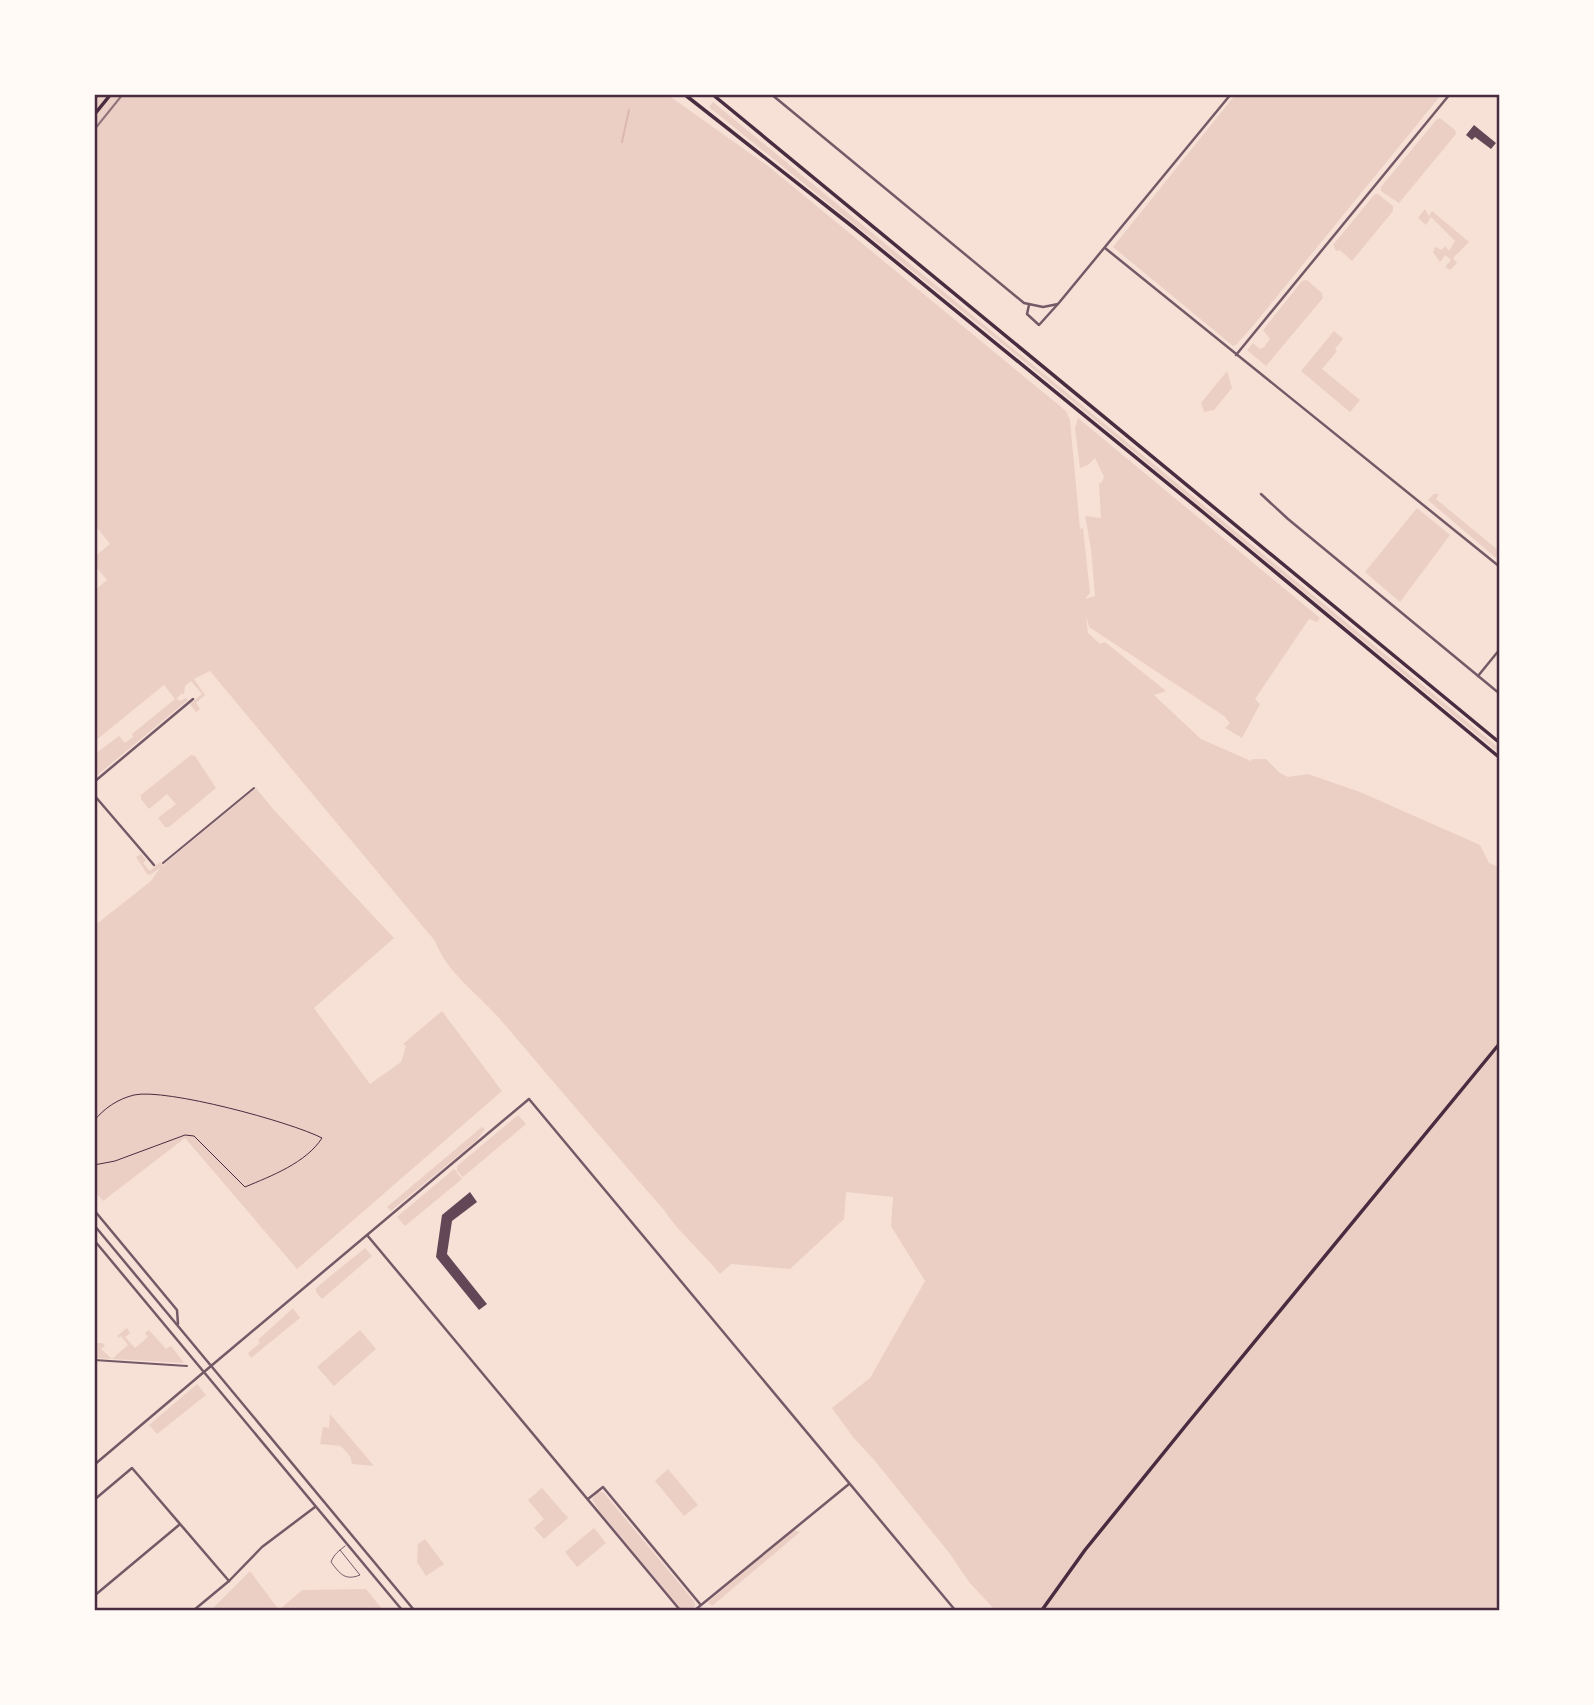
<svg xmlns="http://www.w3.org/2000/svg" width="1594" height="1705" viewBox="0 0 1594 1705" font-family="Manrope,sans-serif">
<rect width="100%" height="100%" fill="#f7e1d7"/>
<g fill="#ebcfc5">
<path d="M95,95h573l100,71 298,245 4,9 10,109 3,-1 7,65 -5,6 10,-3 -4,-47 -6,-33 16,2 -2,-35h2l3,-6 -9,-19 -7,7 -8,3 -5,-40 3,-10 242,200 -3,4 -8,-3 -54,80 5,5 -18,34 -17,-10 5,-5 -6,-7 -135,-89 -3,-11 2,17 12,11 5,-2 61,49 -12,4 47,44 50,22 2,-2h13l14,14 8,4 20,-3 52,18 120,53 9,18 10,4v743h-504l-26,-28 -19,-28 -75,-93 -22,-24 -21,-29 38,-30 55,-97 -34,-55 2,-29 -47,-5 -2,27 -54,50 -59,-5 -11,10c-17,-21 -42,-42 -56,-64 -55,-63 -110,-127 -164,-191 -22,-25 -53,-46 -65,-78l-225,-270 -16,8 11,16 -9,8 4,6 -4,3 -6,-8 12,-10 -11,-13 -6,5 -1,9 -2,-2 -6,6 5,2 5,-3 2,2 -93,77v-23l24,-18 6,7 8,-6 -1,-3 43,-35 -11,-14 -69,56v-151l12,-10 -12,-14 -1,-9 16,-13 -16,-20z"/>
<polygon points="1235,95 1439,95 1437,100 1252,327 1236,345 1233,346 1113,247"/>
<polygon points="713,102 1499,748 1499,753 1011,351 709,107"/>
<polygon points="1440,118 1455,130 1456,134 1399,203 1381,191 1381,187 1437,119"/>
<polygon points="1375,194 1378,194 1393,206 1393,211 1352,261 1340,250 1336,251 1333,245"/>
<polygon points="1425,209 1429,216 1432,211 1469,242 1453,258 1457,263 1450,270 1445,267 1451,260 1445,255 1440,262 1433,252 1435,247 1442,250 1445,246 1449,251 1455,241 1431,217 1426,225 1418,218"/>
<polygon points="1307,280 1322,293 1323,298 1266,366 1247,350 1253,343 1260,349 1264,347 1270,339 1263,330 1302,281"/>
<polygon points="1334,331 1343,339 1335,349 1337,351 1322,369 1360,400 1350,412 1301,371"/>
<polygon points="1227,371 1232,388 1214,410 1204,412 1201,403"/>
<polygon points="1434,494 1439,494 1436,499 1499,551 1496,558 1428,500"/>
<polygon points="1417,508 1450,535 1400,602 1365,572"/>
<polygon points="191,755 195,756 216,788 169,827 165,827 158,818 176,804 167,794 149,809 141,799 141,795"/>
<polygon points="256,788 273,809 394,938 314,1008 370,1084 401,1062 406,1046 403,1044 442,1011 502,1091 297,1269 185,1138 103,1201 94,1191 94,926 151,881 160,868 150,875 147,874 136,857 141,854 146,860 143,863 150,871 160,862 163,865"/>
<polygon points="518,1115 526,1124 463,1177 457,1171 457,1166"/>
<polygon points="482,1127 485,1129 476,1141 391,1211 387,1207"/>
<polygon points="454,1169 462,1179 405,1226 397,1217"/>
<polygon points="365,1248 372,1256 322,1299 316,1292 316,1288"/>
<polygon points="293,1308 300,1318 251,1358 248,1353 260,1343 258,1340"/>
<polygon points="127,1328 130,1333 125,1337 135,1348 148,1337 145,1333 149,1330 166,1349 171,1346 184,1363 95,1358 95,1343 103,1343 105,1346 101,1349 112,1359 128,1345 121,1336 118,1338 117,1336"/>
<polygon points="360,1330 376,1349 334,1386 317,1367"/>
<polygon points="197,1384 206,1395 157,1434 149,1425"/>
<polygon points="330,1414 374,1466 352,1464 350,1456 341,1446 320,1444 323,1427 329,1428"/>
<polygon points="668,1469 698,1505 684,1516 655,1481"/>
<polygon points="542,1488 568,1518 544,1539 534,1528 544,1519 528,1500"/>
<polygon points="598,1492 603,1492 694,1601 695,1606 692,1610 682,1610 598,1509 592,1499"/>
<polygon points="594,1528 606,1543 577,1567 565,1552"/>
<polygon points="794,1530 800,1532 712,1606 708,1602"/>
<polygon points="425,1539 444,1564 426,1576 417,1562 418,1544"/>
<polygon points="250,1571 279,1610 302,1590 366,1589 383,1610 211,1610"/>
</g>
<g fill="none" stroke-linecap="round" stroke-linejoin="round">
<polyline stroke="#dcb8b0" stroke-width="2" points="622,142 629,110"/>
</g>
<g fill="#644757">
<polygon points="1474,125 1496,143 1491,149 1475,137 1472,140 1466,135"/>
<polygon points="470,1192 477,1202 452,1221 447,1254 487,1304 479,1310 436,1257 442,1215"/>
</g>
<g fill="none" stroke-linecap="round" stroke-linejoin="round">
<path stroke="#4a2c40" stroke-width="1" d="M94,1121c10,-13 24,-22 40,-26 32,-7 157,27 188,43 -16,25 -51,38 -77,49l-51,-51 -9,-1 -70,26 -21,4"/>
<path stroke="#755966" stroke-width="1" d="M340,1550l20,25c-15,6 -20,-1 -29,-13 3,-8 8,-11 14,-16"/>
<g stroke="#755966" stroke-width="2">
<polyline points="163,863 254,788"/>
<polyline points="94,1360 187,1366"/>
</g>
<g stroke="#755966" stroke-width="2.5">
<polyline points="771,94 1024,303 1043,307 1058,304 1231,94"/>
<polyline points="1105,248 1500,567"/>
<polyline points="1029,305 1027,314 1039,325 1057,305"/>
<polyline points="1236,355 1450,94"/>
<polyline points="1261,494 1288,519 1500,694"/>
<polyline points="1478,676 1500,649"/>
<polyline points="94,782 193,699"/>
<polyline points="94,795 154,865"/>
<polyline points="94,1210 177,1310 178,1324"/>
<polyline points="367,1235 680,1610"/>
<polyline points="211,1366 529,1099"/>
<polyline points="588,1499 603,1487 700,1604"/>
<polyline points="94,1500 132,1468 229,1581"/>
<polyline points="94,1596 179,1525"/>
<polyline points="194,1610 229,1581 262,1547 315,1507"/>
<polyline points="695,1610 849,1484"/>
</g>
<g stroke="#755966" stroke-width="2.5">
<polyline points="529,1099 955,1610"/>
<polyline points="94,1225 414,1610"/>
<polyline points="94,1240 402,1610"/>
<polyline points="94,1465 211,1366"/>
</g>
<g stroke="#4a2c40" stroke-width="3.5">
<polyline points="94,99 98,94"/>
<polyline points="94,115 111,94"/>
<polyline points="1042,1610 1085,1550 1187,1424 1500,1043"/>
</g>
<g stroke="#4a2c40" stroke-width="3.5">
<polyline points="684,94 853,227 1204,513 1500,758"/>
<polyline points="712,94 1500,743"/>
</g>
<polyline stroke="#8f747c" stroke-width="2" points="94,130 123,94"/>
</g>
<rect width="1594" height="1705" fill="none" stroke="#fffaf5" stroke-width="192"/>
<rect x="96" y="96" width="1402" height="1513" fill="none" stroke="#4a2c40" stroke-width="2.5"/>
</svg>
